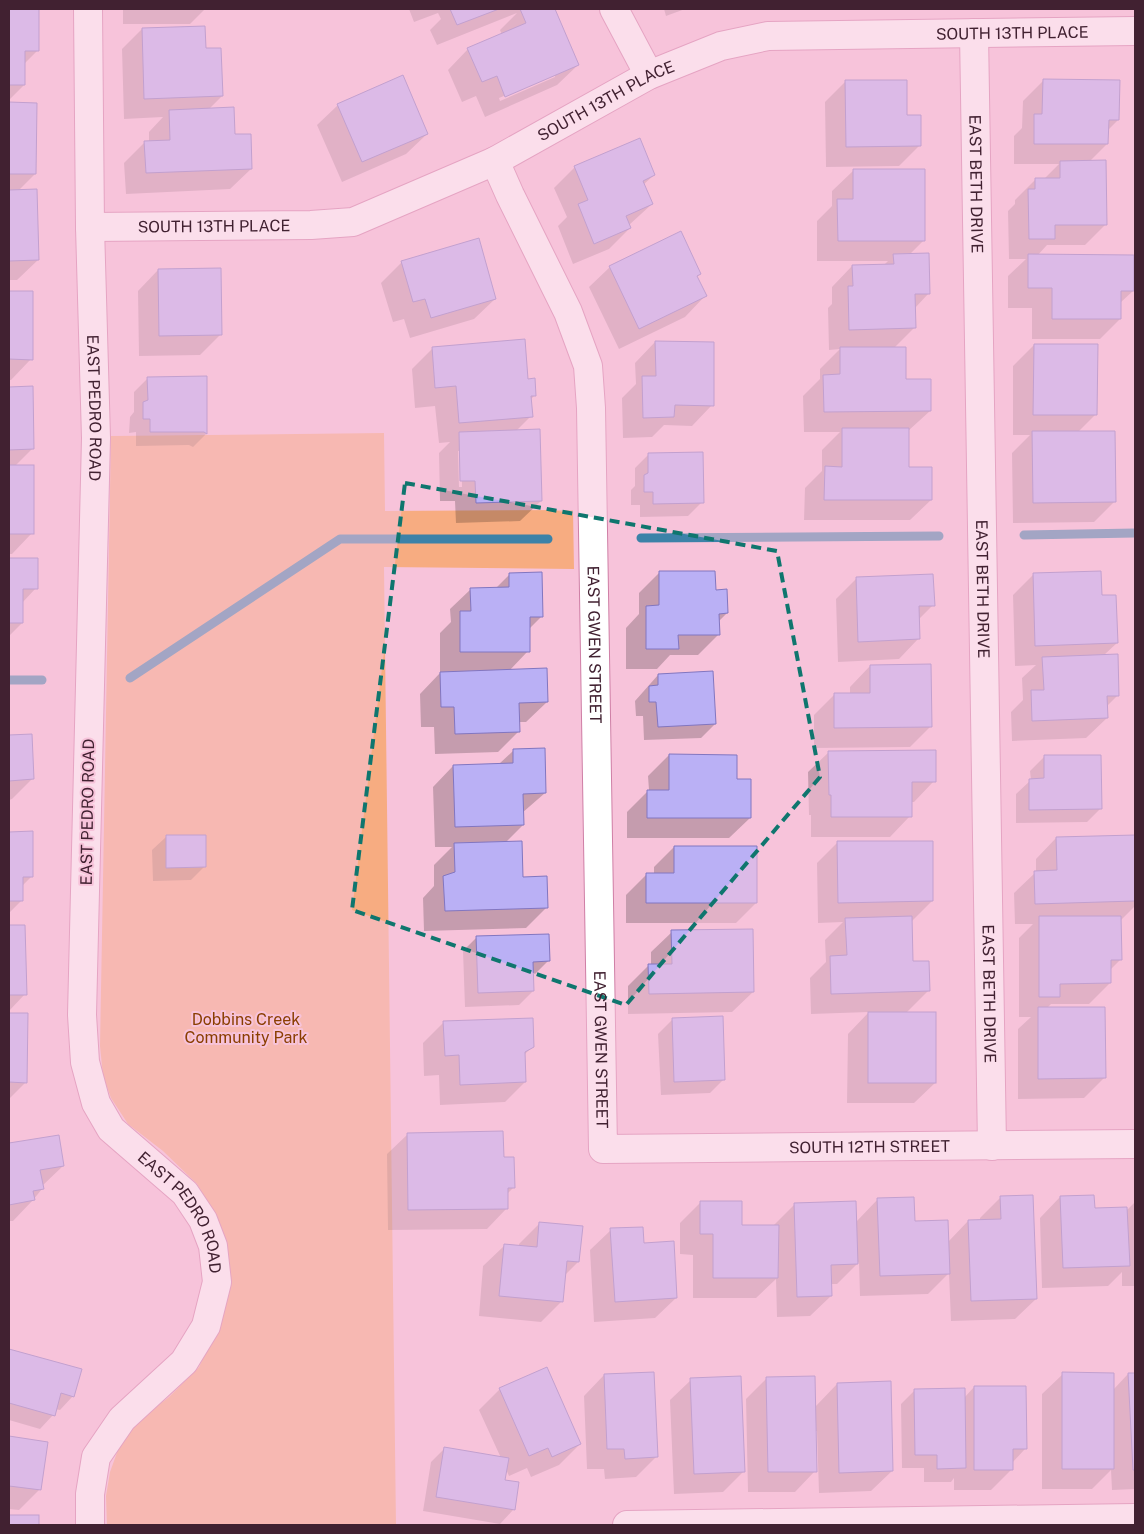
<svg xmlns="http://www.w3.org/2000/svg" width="1144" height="1534" viewBox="0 0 1144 1534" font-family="'Public Sans',sans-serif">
<rect width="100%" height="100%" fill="#f7c3da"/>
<polygon fill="#f7ac81" points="384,433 385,511 573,510 574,569 384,567 396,1525 107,1525 106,1496 110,1472 119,1447 138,1421 169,1397 199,1367 215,1333 217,1220 197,1184 163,1151 128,1124 111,1098 103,1076 100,1046 111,436"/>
<g fill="#0003" fill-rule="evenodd">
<polygon points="9,9 12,9 37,51 24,64 24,85 9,100"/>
<polygon points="123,9 205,9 190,24 123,24"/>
<path d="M409,9h144l25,56 -21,20 -72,32 -9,-21 -14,6 -14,-32 20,-21 34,-14 -2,-5 17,-17 -80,32 -7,-15 11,-11 -3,-6 -24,9zM555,74v3l-55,24 -1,-3z"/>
<polygon points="664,9 685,9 666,16"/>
<polygon points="142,29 205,50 222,96 208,110 234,136 251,169 230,189 126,194 124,163 145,142 149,142 149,132 163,117 124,119 122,49"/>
<polygon points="846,81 906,116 919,146 899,166 826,167 825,102"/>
<polygon points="1043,81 1118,120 1107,131 1107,144 1089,162 1106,224 1085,245 1047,245 1037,256 1133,291 1120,303 1120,319 1100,339 1032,339 1032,308 1008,308 1008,276 1026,259 1009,259 1008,211 1015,204 1015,200 1036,179 1044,179 1059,164 1014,164 1014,136 1022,128 1023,101"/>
<polygon points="9,104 36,104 35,174 18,191 38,260 17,280 9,280"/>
<polygon points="338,105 427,134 406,154 342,182 317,125"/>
<polygon points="575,167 654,175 643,185 652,204 629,225 630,228 609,249 573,264 558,226 567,217 554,188"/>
<polygon points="853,171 924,240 909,255 929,293 915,308 915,327 894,348 905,381 930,411 908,431 907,468 931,500 910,520 804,520 805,488 822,471 822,450 840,432 804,432 803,396 820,379 820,369 840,349 829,350 828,308 832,304 832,287 852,266 884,265 888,261 817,261 817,221 832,206 832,191"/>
<polygon points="402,262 495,299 474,319 410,338 404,319 393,322 381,283"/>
<polygon points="610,267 700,274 696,277 705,296 685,317 619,349 589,287"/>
<polygon points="158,270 221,334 200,355 139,356 138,291"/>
<polygon points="9,292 32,292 31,359 11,380 9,380"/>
<polygon points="655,342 712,405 692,426 664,425 652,437 623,438 622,398 636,384 635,363"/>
<polygon points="1034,345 1096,414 1078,432 1115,501 1094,522 1013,523 1012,453 1030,435 1013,435 1013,366"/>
<path d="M433,348l94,32 8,15 -5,5 1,16 -15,15 25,70 -21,20 -64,2 -1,-22h-15l-1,-48 11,-11 -11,1 -4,-37 -20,2 -3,-39zM458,451h3l1,36h-3z"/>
<polygon points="148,378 206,378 206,434 193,447 189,445 136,446 136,432 129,433 130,417 134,412 134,392"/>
<polygon points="9,388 31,388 32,449 15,466 32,533 12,554 9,554"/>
<polygon points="649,454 702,502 688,516 640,517 640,505 631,505 631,490 635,486 635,468"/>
<polygon points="9,559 36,559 36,588 22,603 22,623 9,636"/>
<polygon points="660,572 715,591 727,613 718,622 718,635 698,655 670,655 657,669 626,669 626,628 639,614 639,593"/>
<polygon points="510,574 542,616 528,630 528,651 509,671 547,702 526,722 519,722 519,731 498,752 435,754 434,727 421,727 420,694 440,673 440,633 451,622 450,609 471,589 495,589"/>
<polygon points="1033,575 1100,597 1117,643 1104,655 1118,695 1106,707 1107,718 1086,738 1012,741 1011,712 1023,700 1022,678 1036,665 1015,666 1013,595"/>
<polygon points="857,578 933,605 918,620 919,638 899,659 838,662 836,599"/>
<polygon points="870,666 931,726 910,747 814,748 814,715 834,695 850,694 850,687"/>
<polygon points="658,675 715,724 701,738 644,740 643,716 636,716 635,701"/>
<polygon points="31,735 32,779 12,799 9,800 9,736"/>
<polygon points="513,751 545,793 522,813 523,825 505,843 522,878 547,907 526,928 424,931 423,898 434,886 434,865 452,847 435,847 433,787 453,766 499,764"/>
<polygon points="829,752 934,781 914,802 910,802 910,816 890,837 811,837 811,815 809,815 808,772"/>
<polygon points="669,755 750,818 729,838 627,838 627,812 649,790 648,776"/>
<polygon points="1044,757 1101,808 1087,822 1016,823 1016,794 1031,780 1030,771"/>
<polygon points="9,833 31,833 32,876 22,886 22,900 9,913"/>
<polygon points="166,837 205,866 191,880 153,881 152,850"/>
<polygon points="1056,838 1135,863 1135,906 1120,921 1120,960 1110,970 1110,983 1089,1004 1051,1004 1046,1009 1104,1078 1084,1098 1018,1099 1018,1029 1031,1017 1019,1017 1019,938 1033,924 1015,924 1014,893 1036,872 1036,859"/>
<polygon points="837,843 932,901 911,922 912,963 929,990 906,1013 935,1083 914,1103 847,1103 848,1034 869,1012 811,1014 810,978 826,962 825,940 843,922 818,923 817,863"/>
<polygon points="674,847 756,903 736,923 626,923 626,895 647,874 654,874 654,867"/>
<polygon points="9,926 24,926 25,994 9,1011"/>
<polygon points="672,932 753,992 732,1012 628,1014 628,986 649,965 651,965 651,952"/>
<polygon points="477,937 549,960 535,974 532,974 533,991 519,1005 465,1007 463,951"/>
<polygon points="9,1014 27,1014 26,1082 9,1099"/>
<polygon points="672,1020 724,1079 710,1093 661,1095 658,1034"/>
<polygon points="444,1022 532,1047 524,1055 525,1082 505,1102 440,1105 439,1075 424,1076 423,1043"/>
<polygon points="408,1134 514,1187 507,1194 507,1208 487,1229 388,1230 387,1154"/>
<polygon points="58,1136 63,1166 42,1186 42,1189 33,1200 13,1221 9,1221 9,1144"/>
<polygon points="1060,1197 1094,1210 1126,1211 1135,1202 1135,1286 1122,1286 1122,1272 1108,1286 1042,1288 1040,1218"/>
<polygon points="1000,1198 1036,1299 1015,1319 951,1321 949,1273 928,1294 860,1296 859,1262 837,1284 830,1284 831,1296 810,1316 777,1317 776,1279 756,1298 693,1298 693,1255 680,1254 680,1223 701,1202 741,1226 774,1227 774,1225 795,1204 856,1222 878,1199 948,1242 968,1221 980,1221 980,1218"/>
<polygon points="540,1223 578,1262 564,1276 562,1301 541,1322 479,1316 483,1266 504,1246 519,1247 519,1244"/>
<polygon points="611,1230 643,1244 676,1298 655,1318 594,1322 590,1250"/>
<polygon points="9,1350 80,1370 73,1396 60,1410 55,1409 53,1415 40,1429 9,1420"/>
<polygon points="1063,1374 1113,1390 1128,1374 1135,1374 1135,1489 1112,1490 1111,1470 1092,1489 1042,1489 1042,1394"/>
<polygon points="604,1375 656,1457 636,1477 605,1479 604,1469 587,1469 584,1396"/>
<polygon points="767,1378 815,1407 837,1384 892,1471 871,1491 819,1493 817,1431 815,1431 815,1471 795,1492 748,1492 746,1399"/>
<polygon points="691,1380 743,1472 723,1492 674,1494 670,1400"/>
<polygon points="974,1387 1025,1449 1012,1463 1012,1469 991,1490 954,1490 954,1478 951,1482 924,1482 924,1468 902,1468 901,1404 915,1390 964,1398"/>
<polygon points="500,1389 580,1444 559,1465 531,1477 527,1468 509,1476 506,1469 504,1481 518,1483 513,1510 500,1524 423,1511 431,1462 444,1449 501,1458 479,1410"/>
<polygon points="9,1437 46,1443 39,1490 19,1510 9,1509"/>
</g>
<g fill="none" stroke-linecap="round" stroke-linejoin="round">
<g stroke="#3c82a8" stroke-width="9">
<polyline points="1024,535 1135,533"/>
<polyline points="641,538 939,536"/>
<polyline points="130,678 340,539 548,539"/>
<polyline points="9,680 42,680"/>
</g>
</g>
<g fill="#bab0f5" stroke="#8276c0">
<polygon points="9,9 39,9 39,51 25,51 25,85 9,85"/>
<polygon points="450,9 499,9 457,25"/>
<polygon points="520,9 555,9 579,65 505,97 497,76 482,82 467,48 526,23"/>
<polygon points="205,26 206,48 221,48 223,96 144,99 142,28"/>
<polygon points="403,75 428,134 362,162 337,104"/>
<polygon points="1043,79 1120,80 1119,120 1109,120 1108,144 1034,144 1034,114 1042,114"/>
<polygon points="845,80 907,80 907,115 921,115 921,146 846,147"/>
<polygon points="9,102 37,103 36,174 9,174"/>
<polygon points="234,107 235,134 251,134 252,169 146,173 144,141 170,140 169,110"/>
<polygon points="640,138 655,175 643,181 653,204 626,216 631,228 594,244 578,204 588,200 574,166"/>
<polygon points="1106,160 1107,225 1055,225 1055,239 1029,239 1028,189 1035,189 1035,178 1060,178 1060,161"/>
<polygon points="853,169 925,169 925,241 838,241 837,199 853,199"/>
<polygon points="37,189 39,260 9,261 9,190"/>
<polygon points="681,231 701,274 697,276 707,296 639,329 609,266"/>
<polygon points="479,238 496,299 431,318 425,299 413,302 401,261"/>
<polygon points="929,253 930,294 915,294 916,328 849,330 848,286 853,286 852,265 894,264 893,254"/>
<polygon points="1028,254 1134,255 1134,291 1121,291 1121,319 1052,319 1052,288 1028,288"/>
<polygon points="221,268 222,335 159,336 158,269"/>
<polygon points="9,291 33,291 33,360 9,359"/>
<polygon points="525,339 528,379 535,378 536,396 531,396 533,417 459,423 456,386 435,388 432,347"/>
<polygon points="655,341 714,342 714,406 675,405 674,417 643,418 642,376 656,376"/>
<polygon points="1034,344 1098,344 1097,415 1033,415"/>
<polygon points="840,347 906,347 906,379 931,379 931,411 824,412 823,375 840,374"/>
<polygon points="207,376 207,434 204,432 150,432 150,419 143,419 143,402 148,400 147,377"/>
<polygon points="33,386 34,449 9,450 9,387"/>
<polygon points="842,428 909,428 909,467 932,467 932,500 824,500 825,466 842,467"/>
<polygon points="540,429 542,501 476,503 475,481 460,481 459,432"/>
<polygon points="1032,431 1115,431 1116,502 1033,503"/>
<polygon points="703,452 704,503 653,504 653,492 644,492 644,475 648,473 648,453"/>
<rect x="9" y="465" width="25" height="69"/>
<polygon points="9,558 38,558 38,589 23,589 23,623 9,623"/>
<polygon points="659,571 715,571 716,590 727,589 728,613 719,614 720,635 678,635 679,649 646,649 646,606 659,605"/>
<polygon points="1101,571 1102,595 1116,595 1118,643 1035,646 1033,573"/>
<polygon points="542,572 543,617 530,617 530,652 460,652 460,611 471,611 470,588 509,587 509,573"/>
<polygon points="933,574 935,606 919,606 920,639 858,642 856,577"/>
<polygon points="1118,654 1119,696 1107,696 1108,718 1032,721 1031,690 1044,690 1042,657"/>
<polygon points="931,664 932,727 834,728 834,693 870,693 870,665"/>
<polygon points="547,668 548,702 519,703 520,732 455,734 454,707 441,707 440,672"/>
<polygon points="713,671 716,724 658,727 656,702 649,702 649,686 658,685 658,674"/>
<polygon points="32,734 34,779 9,781 9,735"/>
<polygon points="545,748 546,793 523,794 524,825 455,827 453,765 513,763 513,749"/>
<polygon points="936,750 936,782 912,782 912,817 831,817 831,795 829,795 828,751"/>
<polygon points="669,754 737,755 737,779 751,779 751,818 647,818 647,790 669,790"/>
<polygon points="1044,755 1101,755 1102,809 1029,810 1029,779 1044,778"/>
<polygon points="33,831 33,877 23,877 23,901 9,901 9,832"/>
<polygon points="166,835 206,835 206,867 166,868"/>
<polygon points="1135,835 1135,901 1035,904 1034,871 1057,870 1056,837"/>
<polygon points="522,841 523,877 547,876 548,908 445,911 443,876 455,872 454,843"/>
<polygon points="837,841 933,841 933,901 838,903"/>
<polygon points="674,846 757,846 757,903 646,903 646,873 674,873"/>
<polygon points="912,916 913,961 929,961 930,991 831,994 830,956 847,955 845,918"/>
<polygon points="1039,916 1121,916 1122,960 1111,960 1111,983 1060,984 1060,997 1039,997"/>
<polygon points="9,925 25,925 27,995 9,995"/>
<polygon points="753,929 754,992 649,994 648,964 672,964 671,930"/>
<polygon points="549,934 550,961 533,962 534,991 478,993 476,936"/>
<polygon points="1038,1007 1105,1007 1106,1078 1038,1079"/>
<rect x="868" y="1012" width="68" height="71"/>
<polygon points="9,1013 28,1013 27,1083 9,1082"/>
<polygon points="723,1016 725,1080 674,1082 672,1018"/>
<polygon points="533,1018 534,1047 525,1052 526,1082 460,1085 459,1055 445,1056 443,1021"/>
<polygon points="503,1131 504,1157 514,1157 515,1188 508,1188 508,1209 408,1210 407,1133"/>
<polygon points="59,1135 64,1166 40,1170 44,1189 33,1191 35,1200 9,1205 9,1143"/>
<polygon points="1033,1195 1037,1299 971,1301 968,1220 1001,1219 1000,1196"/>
<polygon points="1094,1195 1095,1208 1127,1207 1130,1266 1063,1268 1060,1196"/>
<polygon points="914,1197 915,1221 948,1220 950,1274 880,1276 877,1198"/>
<polygon points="700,1201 742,1201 742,1225 779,1225 778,1278 713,1278 713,1234 700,1234"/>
<polygon points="856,1201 858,1264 831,1265 832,1296 797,1297 794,1203"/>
<polygon points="539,1222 583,1226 579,1262 567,1261 563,1302 499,1296 504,1244 537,1247"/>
<polygon points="643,1227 644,1243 674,1241 677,1298 615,1302 610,1228"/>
<polygon points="9,1349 82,1369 74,1397 61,1393 55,1416 9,1403"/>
<polygon points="547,1367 581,1444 552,1457 548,1448 529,1456 499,1388"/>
<polygon points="654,1372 658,1457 625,1459 624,1449 607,1449 604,1374"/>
<polygon points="1062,1372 1114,1373 1114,1469 1062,1469"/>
<polygon points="1128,1373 1135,1373 1135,1470 1133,1470"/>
<polygon points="741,1376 745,1472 694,1474 690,1378"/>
<polygon points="815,1376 817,1472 768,1472 766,1377"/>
<polygon points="891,1381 893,1471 839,1473 837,1383"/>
<polygon points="974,1386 1026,1386 1027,1449 1013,1449 1013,1470 974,1470"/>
<polygon points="965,1388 966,1468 937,1469 937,1455 915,1455 914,1389"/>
<polygon points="9,1436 48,1442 41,1490 9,1486"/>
<polygon points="444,1447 509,1458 505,1480 519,1482 515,1510 436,1497"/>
<rect x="9" y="1515" width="30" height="10"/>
</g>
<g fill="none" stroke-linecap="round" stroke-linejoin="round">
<defs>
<g id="minor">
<path id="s1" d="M88,9l2,218 6,211 -14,577 3,47 11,41 15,26 74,64 18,27 10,26 4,36 -11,44 -22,36 -62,57 -26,38 -6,37v31"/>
<polyline points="614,9 649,75"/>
<path id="s2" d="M974,33l18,1113"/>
<path id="s3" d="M495,161l15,34 58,117 20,54 3,42 12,741 532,-5"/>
<path id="s4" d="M90,227l221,-2 42,-3 142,-61 154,-86 72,-29 47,-10 367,-5"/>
<polyline points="627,1525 1135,1518"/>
</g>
</defs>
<use href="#minor" stroke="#cf7fa6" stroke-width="30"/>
<use href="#minor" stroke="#fff" stroke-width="28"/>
</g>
<path d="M0 0H1144V1534H0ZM405,483l372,68 43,226 -194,228 -274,-95z" fill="#f7c3da" fill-opacity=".55" fill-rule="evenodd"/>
<path fill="none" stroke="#0f766e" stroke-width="4" stroke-dasharray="10 6" stroke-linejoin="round" d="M405,483l372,68 43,226 -194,228 -274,-95z"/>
<g text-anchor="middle" stroke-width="4" stroke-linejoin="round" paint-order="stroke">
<g font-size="16" fill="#412131" stroke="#f7c3da">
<text dy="6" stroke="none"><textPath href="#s4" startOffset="964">SOUTH 13TH PLACE</textPath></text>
<text dy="6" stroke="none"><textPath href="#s4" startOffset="544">SOUTH 13TH PLACE</textPath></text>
<text dy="6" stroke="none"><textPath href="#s2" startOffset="151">EAST BETH DRIVE</textPath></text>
<text dy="6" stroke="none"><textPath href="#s4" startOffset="124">SOUTH 13TH PLACE</textPath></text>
<text dy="6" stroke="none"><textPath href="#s1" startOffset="399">EAST PEDRO ROAD</textPath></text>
<text dy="6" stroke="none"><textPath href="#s2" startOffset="556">EAST BETH DRIVE</textPath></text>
<text dy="6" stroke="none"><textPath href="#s3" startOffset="504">EAST GWEN STREET</textPath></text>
<text transform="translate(87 812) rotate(-89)" y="6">EAST PEDRO ROAD</text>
<text dy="6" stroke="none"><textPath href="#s2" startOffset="961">EAST BETH DRIVE</textPath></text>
<text dy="6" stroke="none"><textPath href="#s3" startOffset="909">EAST GWEN STREET</textPath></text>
<text dy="6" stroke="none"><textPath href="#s3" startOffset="1275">SOUTH 12TH STREET</textPath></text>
<text dy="6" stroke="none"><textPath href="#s1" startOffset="1238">EAST PEDRO ROAD</textPath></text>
</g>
<g font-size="16" fill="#8a3e00" stroke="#f7c3da">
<text x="246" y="1025">Dobbins Creek<tspan x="246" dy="18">Community Park</tspan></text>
</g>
</g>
<rect width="1144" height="1534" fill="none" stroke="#412131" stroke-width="20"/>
</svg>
